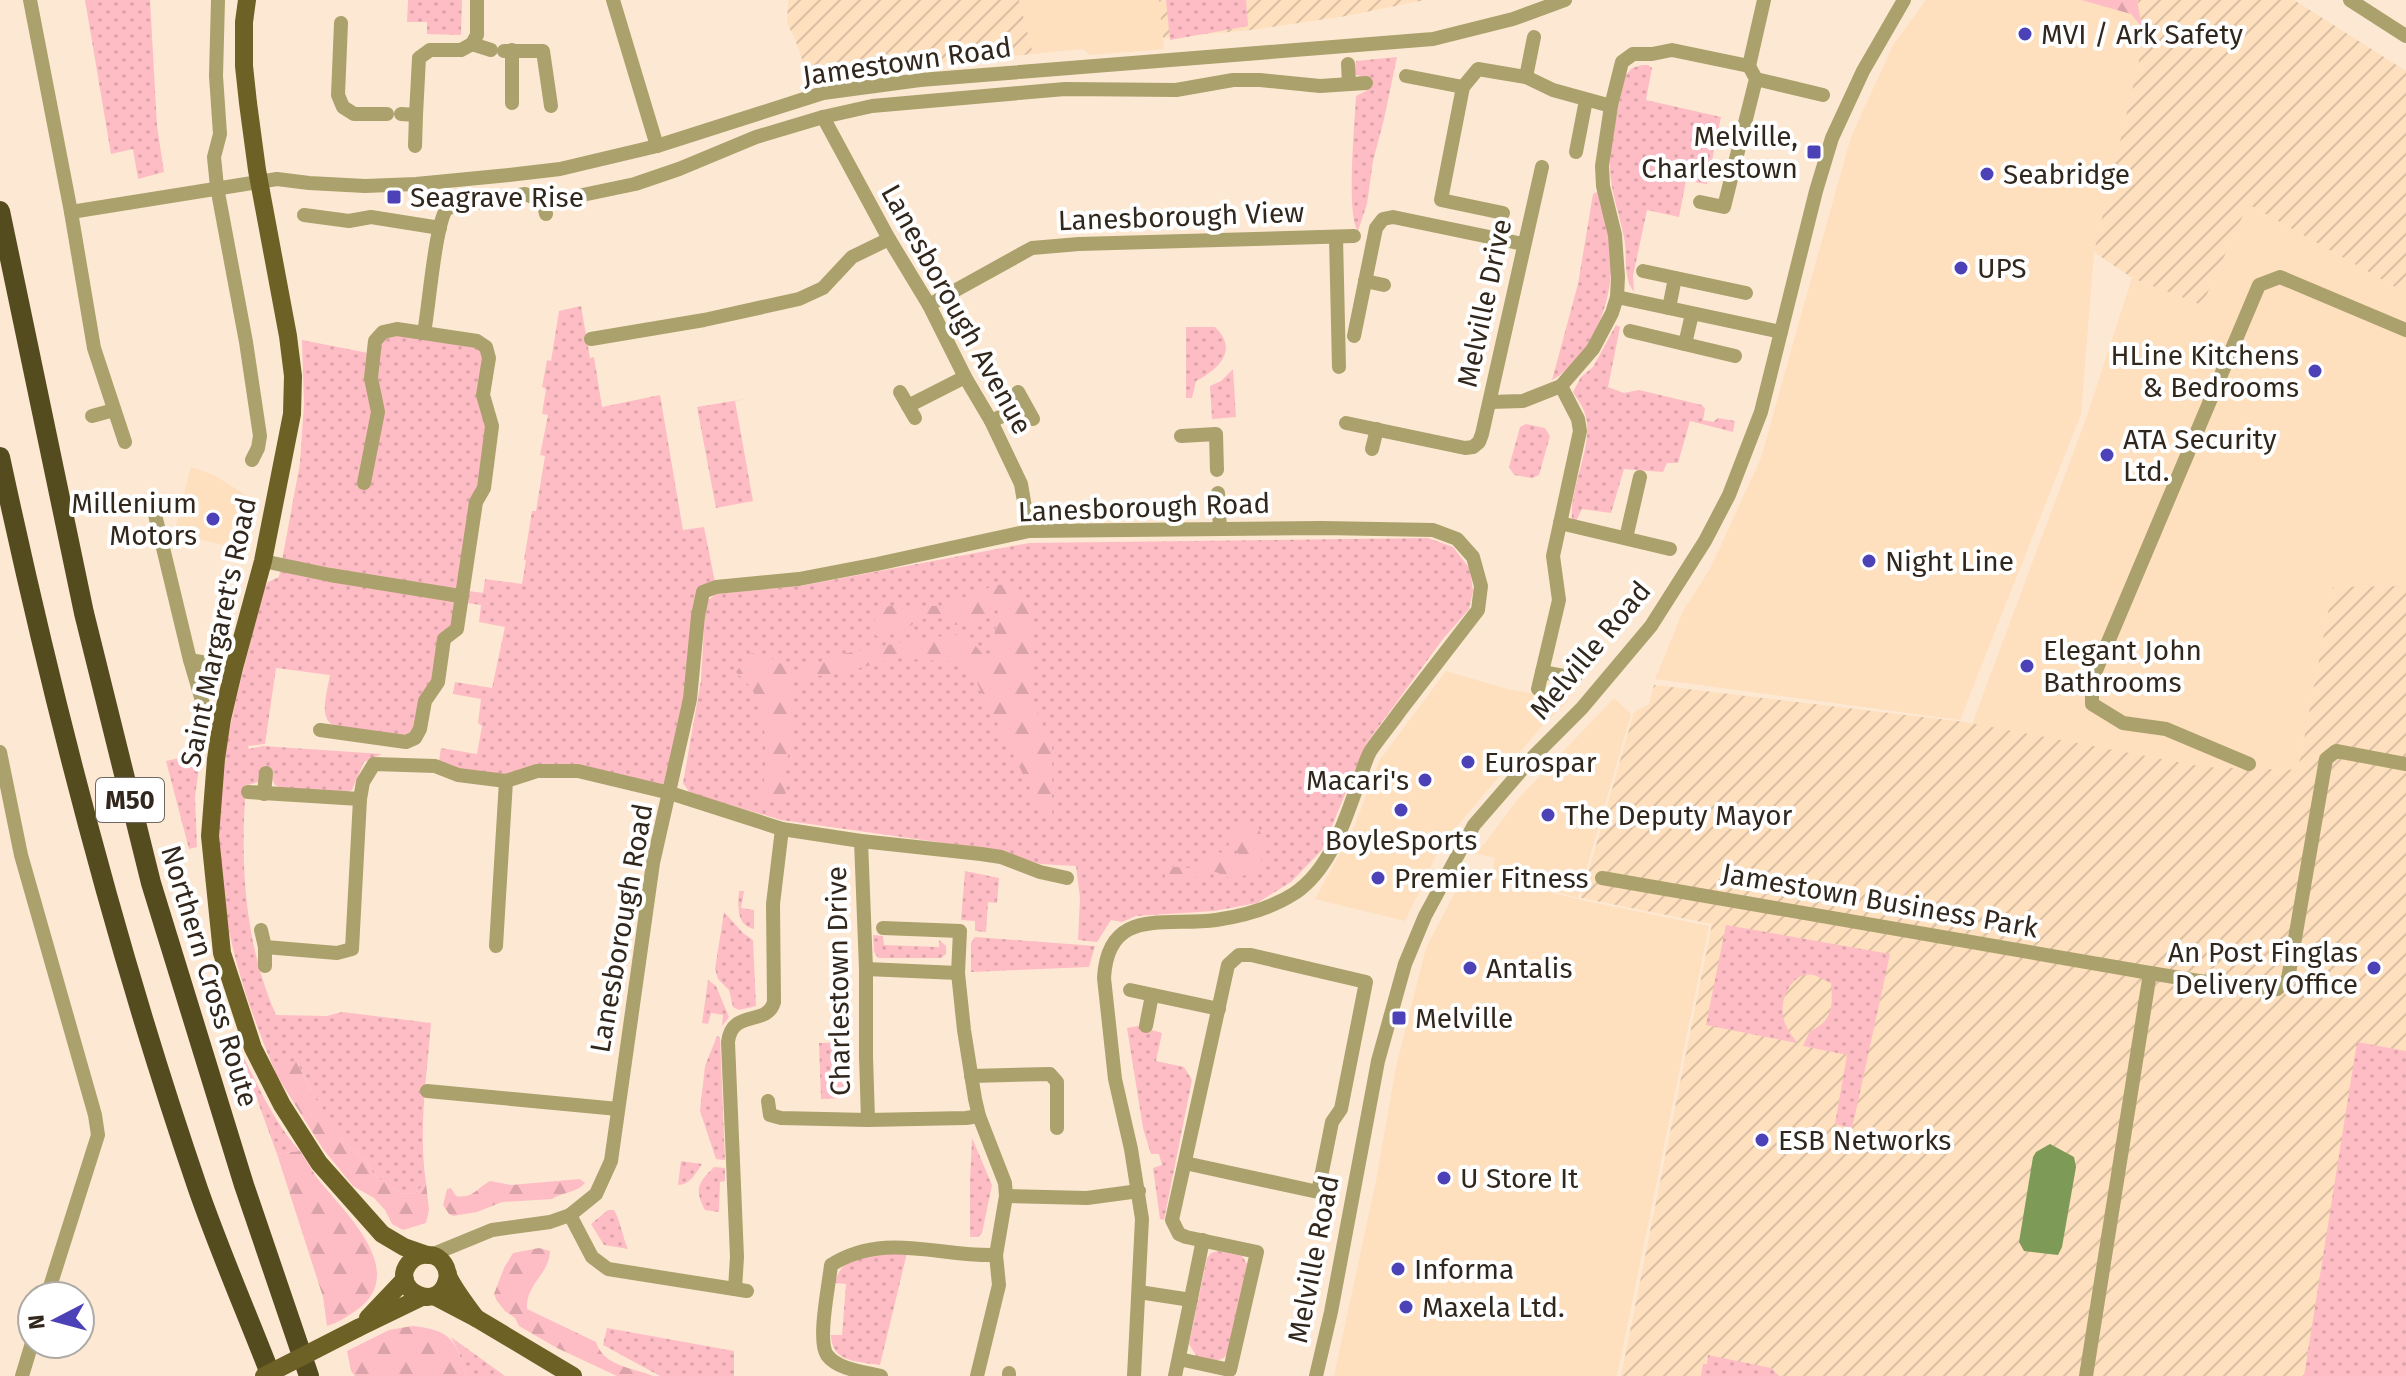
<svg xmlns="http://www.w3.org/2000/svg" width="2406" height="1376" viewBox="0 0 2406 1376" font-family="'Fira Sans',sans-serif">
<defs>
<pattern id="industrial-furrows" width="10" height="10" patternUnits="userSpaceOnUse" patternTransform="scale(2)"><rect width="10" height="10" fill="#fedfbe"/><path d="M-1 1l2-2M0 10L10 0M9 11l2-2" fill="none" stroke="#dabfa3"/></pattern>
<pattern id="grass-dots" width="8" height="8" patternUnits="userSpaceOnUse" patternTransform="scale(2)"><rect width="8" height="8" fill="#febcc5"/><path d="M2 2h.1M6 6h.1" fill="none" stroke="#daa2a9" stroke-width="1.8" stroke-linecap="round"/></pattern>
<pattern id="forest-firs" width="22" height="20" patternUnits="userSpaceOnUse" patternTransform="scale(2)"><rect width="22" height="20" fill="#febcc5"/><path d="M5 1l3.5 6h-7zM16 11l3.5 6h-7z" fill="#daa2a9"/></pattern>
</defs>
<rect width="100%" height="100%" fill="#fde9d3"/>
<g fill="#fedfbe">
<polygon points="1019,0 1159,0 1164,49 1090,55 1083,49 1033,54"/>
<polygon points="1926,0 2081,0 2131,14 2142,27 2139,61 2094,252 2081,414 1960,720 1655,679 1683,611 1711,567 1761,458 1851,137 1893,45"/>
<polygon points="2248,204 2406,293 2406,586 2333,587 2298,770 2204,767 1972,724 2087,416 2132,278 2202,305"/>
<polygon points="191,467 214,475 255,501 257,505 247,551 174,533"/>
<polygon points="1446,671 1507,689 1569,700 1542,726 1441,845 1405,921 1315,899 1354,827 1379,761"/>
<polygon points="1614,698 1631,714 1578,898 1492,873 1495,858 1472,853 1484,844 1518,799"/>
<polygon points="1466,871 1586,901 1709,926 1617,1376 1334,1376 1376,1181 1396,1067 1426,948"/>
</g>
<g fill="url(#industrial-furrows)">
<polygon points="788,0 1019,0 1033,54 855,71 851,67 809,80 795,39 787,23"/>
<polygon points="1159,0 1425,0 1346,16 1251,30 1163,38"/>
<polygon points="2137,0 2294,0 2406,71 2406,293 2248,204 2202,305 2132,278 2094,252 2139,61 2142,27"/>
<polygon points="2406,586 2406,1376 1621,1376 1712,924 1581,898 1634,712 1649,704 1654,685 1965,722 2204,767 2298,770 2333,587"/>
</g>
<g fill="url(#grass-dots)">
<polygon points="85,0 150,0 157,126 164,172 138,179 133,149 111,154"/>
<polygon points="408,0 462,0 461,35 427,34 427,22 407,22"/>
<polygon points="1166,0 1246,0 1248,26 1170,40"/>
<path d="M1397,57l-13,62 -11,42 -6,43 -9,27c-12,-18 -3,-109 -2,-135l10,-5 1,-13 -13,-4 2,-13z"/>
<path d="M1642,65h6l4,3 -6,32 75,17 -14,67 -21,-3 -7,36 -32,-7 -14,66 1,16c-11,-15 -7,-31 -9,-49 -4,-26 -16,-53 -15,-80 0,-29 10,-59 15,-87l7,-8z"/>
<path d="M1601,190c11,54 18,88 -5,140 -9,20 -24,39 -44,50l26,-96 15,-90z"/>
<polygon points="581,306 590,358 594,357 602,407 660,395 683,530 704,527 716,587 703,593 670,793 578,771 506,781 438,767 441,748 477,754 482,726 478,723 481,699 453,694 455,682 492,688 505,627 479,622 481,605 467,603 469,591 483,593 485,579 522,584 526,560 524,560 532,511 536,511 545,456 540,455 548,415 542,414 546,389 542,387 547,360 551,361 559,311"/>
<path d="M1616,325l4,2 -12,60 16,6 15,-3 63,15 3,4 -2,11 10,2 5,-4 17,3 -2,11 -43,-11 -12,42h-11l-4,9 -39,-3 -13,44 -29,-4 -6,12 -4,-1c-3,-34 23,-77 13,-106 -2,-8 -8,-15 -12,-22l8,-15 12,-10z"/>
<path d="M1186,327h29c24,23 4,42 -19,54l-4,17h-6z"/>
<path d="M383,332l103,16 -4,47 9,31 -35,202 -36,96 -18,17c-21,-4 -75,-3 -77,-29 -1,-11 3,-26 5,-37l-54,-7 -11,76 -17,2 1,3 14,-3 119,8 -18,8 -12,28 -5,2 -66,-4 -6,-3 -3,-6c-11,1 -17,5 -26,6 -6,78 -2,157 30,230l51,1 15,-4 89,11c-4,52 -13,107 -5,160l-11,10 -13,1 -28,-19 -8,-14 -23,-20 -4,-9 -27,-38 -15,-32 -19,7 -1,7c-40,-94 -67,-186 -56,-290 7,-67 27,-132 43,-197l4,-7 11,-5 21,-114 4,-59 -2,-64 71,14z"/>
<polygon points="1233,369 1236,417 1212,419 1210,386 1221,381"/>
<polygon points="751,398 735,401 753,501 716,508 697,407"/>
<polygon points="1526,424 1545,428 1550,436 1539,475 1532,478 1514,475 1509,467 1520,427"/>
<polygon points="1428,538 1453,547 1470,569 1473,591 1469,609 1443,639 1366,744 1322,850 1291,882 1257,903 1214,911 1136,916 1122,922 1111,920 1097,942 1078,940 1080,898 1076,866 1040,864 994,850 781,820 690,793 683,783 701,680 705,609 708,600 716,594 800,586 1029,543"/>
<polygon points="201,753 195,797 197,847 189,849 166,761"/>
<polygon points="965,871 999,878 997,903 988,902 986,932 975,931 975,921 961,920"/>
<path d="M739,891h5l-3,17 13,2v19c-18,-4 -16,-23 -15,-38z"/>
<polygon points="724,912 743,933 753,940 756,1006 739,1010 733,1007 729,990 718,979 715,969"/>
<path d="M1726,925l164,29 -38,175 -17,-5 12,-69 -44,-9 7,-15c23,-10 23,-25 21,-48 -6,-2 -12,-7 -18,-8 -20,-4 -33,23 -30,40 1,11 8,19 14,28l-91,-18z"/>
<polygon points="873,935 883,936 884,945 939,947 939,940 946,946 946,954 941,958 878,958 874,952"/>
<polygon points="975,937 1095,946 1089,967 971,972 971,943"/>
<polygon points="708,980 716,986 729,1017 722,1026 723,1015 711,1013 708,1024 702,1023"/>
<polygon points="1138,1026 1162,1033 1156,1061 1184,1067 1192,1080 1164,1220 1160,1219 1153,1168 1162,1165 1159,1154 1151,1154 1143,1128 1127,1028"/>
<polygon points="717,1036 720,1037 725,1160 716,1159 700,1111 705,1066"/>
<polygon points="844,1042 846,1098 821,1099 819,1043"/>
<polygon points="2357,1042 2406,1051 2406,1376 2304,1376"/>
<path d="M242,1058h2c16,32 32,67 56,93l-23,3z"/>
<polygon points="972,1138 992,1185 982,1233 978,1237 970,1237 970,1180"/>
<path d="M681,1161l21,3c-6,9 -12,21 -24,21z"/>
<path d="M714,1167l11,1v13l-5,1 -1,30 -14,-2c-11,-21 -7,-27 9,-43z"/>
<path d="M608,1210h6c7,12 8,26 14,39l-24,-4 -13,-21z"/>
<path d="M894,1251l13,2 -27,112c-23,-4 -48,-2 -49,-30h11l4,-51 -11,-1c6,-29 35,-27 59,-32z"/>
<path d="M1218,1251l24,5 5,8 -19,90c-9,10 -19,6 -31,3l-8,-13 18,-86 4,-5z"/>
<polygon points="607,1328 734,1351 734,1376 660,1376 603,1345"/>
<polygon points="451,1337 505,1376 466,1376 459,1353"/>
<polygon points="1708,1355 1771,1368 1779,1376 1701,1376 1703,1364 1707,1364"/>
</g>
<g fill="url(#forest-firs)">
<polygon points="2081,0 2137,0 2142,27 2131,14"/>
<path d="M1015,584l18,24 -3,44 3,49 19,45v69l-15,-13 -70,-139 -69,-5 -54,14 -52,8 1,40 -8,56 1,28 -25,-6c7,-30 7,-79 -8,-107 -4,-7 -12,-13 -17,-19l15,-19 20,5 24,14 48,-18 80,-16 43,-4 24,29 9,-56 -13,12 -30,6 -22,-11 -41,20 -17,2 -2,-24 15,-6h51l56,-21z"/>
<path d="M1245,820l12,5c9,18 9,30 -1,47l-24,7 -16,-7 -12,1 -10,6h-29v-13l25,2 27,-17 15,7 8,-2 -3,-5 -8,-6 -2,-7 5,-12z"/>
<polygon points="285,1061 297,1062 312,1094 340,1132 343,1141 366,1161 374,1175 402,1194 415,1193 426,1183 429,1210 426,1223 403,1230 392,1224 385,1210 374,1198 353,1186 323,1149 277,1076 278,1069"/>
<path d="M300,1151c6,9 11,18 17,27 26,33 96,95 37,134 -9,6 -17,11 -27,14l-4,-29 -46,-143z"/>
<path d="M580,1179l5,4c-8,10 -23,9 -33,16l-50,3 -25,10 -24,4 -4,-2 -6,-9 4,-16 4,-1 5,8c17,3 21,-8 34,-15l21,4z"/>
<path d="M539,1248l11,3c-1,24 -24,32 -23,58l69,33c8,25 36,25 57,34h-36l-60,-28 -38,-22 -4,-8 -10,-7 -8,-10 -3,-7 10,-26 9,-15z"/>
<path d="M412,1326c39,4 44,14 54,50h-111l-4,-5 -4,-20 42,-21z"/>
</g>
<polygon fill="#7d9b57" points="2050,1144 2074,1157 2076,1167 2062,1247 2058,1255 2024,1251 2019,1242 2033,1157 2036,1152"/>
<g fill="none" stroke-linecap="round" stroke-linejoin="round">
<g stroke="#aba16c" stroke-width="14">
<polyline points="30,0 71,212 94,348 125,442"/>
<polyline points="218,0 216,76 220,134 214,157 217,187 246,342 260,436 258,448 252,460"/>
<polyline points="613,0 657,146"/>
<polyline points="2350,0 2406,36"/>
<polyline points="341,23 338,95 343,107 354,114 387,114"/>
<polyline points="472,44 491,50"/>
<polyline points="512,50 512,103"/>
<polyline points="504,51 543,51 551,106"/>
<polyline points="1348,64 1349,84"/>
<polyline points="1749,66 1764,0"/>
<polyline points="1406,76 1463,87 1478,69 1526,77 1553,90 1611,106"/>
<polyline points="1526,77 1534,37"/>
<polyline points="1756,79 1823,95"/>
<polyline points="1463,87 1441,200 1503,213"/>
<polyline points="401,114 416,115 419,58 430,50 461,50 472,44 477,35 477,0"/>
<polyline points="823,117 889,239 929,305 965,377 991,421 1021,484 1029,531"/>
<polyline points="415,146 416,115"/>
<polyline points="1576,152 1586,100"/>
<polyline points="568,198 635,184 679,169 756,137 823,117 872,106 1065,89 1176,90 1233,80 1260,80 1320,86 1366,83"/>
<polyline points="1700,202 1724,207 1756,79 1749,66"/>
<polyline points="71,212 277,179 309,183 365,186 416,184 509,175 560,169 657,146 823,93 920,80 1433,39 1513,19 1565,0"/>
<polyline points="304,215 349,221 371,217 440,228"/>
<polyline points="1336,237 1339,367"/>
<polyline points="1643,271 1746,293"/>
<polyline points="1365,281 1384,285"/>
<polyline points="1617,297 1781,332"/>
<polyline points="929,305 1032,248 1079,244 1354,236"/>
<polyline points="1669,308 1675,278"/>
<polyline points="1630,331 1735,356"/>
<path d="M424,333c5,-26 11,-109 23,-125l78,-14 18,7 3,13"/>
<polyline points="1354,336 1376,228 1383,219 1393,217 1523,244"/>
<polyline points="591,339 704,320 799,299 823,288 852,257 889,239"/>
<polyline points="1685,344 1692,314"/>
<polyline points="900,392 915,418"/>
<polyline points="1018,392 1033,419"/>
<polyline points="1490,402 1523,401 1561,386 1593,349 1612,313 1617,297 1618,277 1615,235 1603,186 1602,166 1611,106 1622,62 1633,54 1652,54 1672,50 1749,66"/>
<polyline points="908,406 965,377"/>
<polyline points="92,416 114,410"/>
<polyline points="991,421 1025,406"/>
<polyline points="1346,423 1465,448 1473,447 1479,442 1482,434 1542,167"/>
<polyline points="1181,436 1216,434 1217,470"/>
<polyline points="1372,449 1377,429"/>
<polyline points="1218,493 1220,529"/>
<polyline points="152,502 190,660 203,704"/>
<polyline points="1560,523 1670,549"/>
<polyline points="1626,538 1640,477"/>
<polyline points="263,561 330,575 460,596"/>
<polyline points="190,660 234,668"/>
<polyline points="1542,672 1575,678"/>
<polyline points="1538,689 1559,600 1553,556 1580,431 1578,419 1561,386"/>
<polyline points="320,730 406,742 415,738 420,729 425,701 438,682 444,639 457,629 476,502 484,488 492,426 483,395 489,358 486,347 477,341 397,329 383,332 375,341 371,378 378,412 364,483"/>
<polyline points="0,752 21,855 95,1115 98,1135 47,1296"/>
<polyline points="2249,764 2166,729 2123,723 2092,704 2092,680 2259,285 2280,277 2406,330"/>
<polyline points="248,792 360,799"/>
<polyline points="264,794 266,773"/>
<polyline points="861,841 866,969 866,1056 868,1120"/>
<polyline points="1602,878 2150,973"/>
<polyline points="883,928 960,931 958,973"/>
<polyline points="261,930 265,947 265,966"/>
<polyline points="496,946 506,781 537,771 578,771 670,793 782,829 861,841 981,854 1001,857 1040,872 1067,878"/>
<polyline points="265,947 337,953 352,949 360,799 363,782 374,764 435,766 458,775 506,781"/>
<polyline points="866,969 958,973 964,1030 975,1099 979,1116 1005,1183 1006,1196 996,1255 999,1285 977,1376"/>
<polyline points="1130,990 1219,1009"/>
<polyline points="1146,1026 1152,995"/>
<polyline points="971,1076 1050,1074 1057,1082 1057,1128"/>
<polyline points="427,1091 618,1109"/>
<polyline points="768,1101 770,1115 781,1118 868,1120 966,1118 979,1116"/>
<polyline points="1006,1196 1087,1198 1139,1191"/>
<polyline points="570,1215 592,1257 608,1269 747,1291"/>
<path d="M431,1255l61,-25 58,-8 20,-7 26,-21 15,-33 42,-298 37,-164 8,-83 5,-24 13,-5 83,-8 78,-15 152,-33 293,-3 111,2 24,9 16,18 8,29 -3,24c-26,34 -52,67 -78,101 -9,13 -20,26 -29,39 -6,10 -9,23 -13,34 -14,38 -27,84 -63,109 -23,15 -52,23 -79,27 -50,7 -108,-14 -112,58l11,101 16,70 11,70 -8,157"/>
<path d="M735,1289l2,-32 -9,-215c4,-34 39,-15 46,-40l-1,-98 9,-75"/>
<polyline points="1139,1292 1191,1300"/>
<polyline points="1179,1359 1230,1370 1257,1252 1186,1237 1179,1234 1172,1220 1228,965 1239,955 1251,955 1366,982 1341,1109 1332,1122 1318,1192 1185,1163"/>
<polyline points="22,1376 32,1343"/>
<path d="M881,1376c-16,-4 -43,-6 -54,-21 -10,-15 2,-70 4,-90 53,-34 108,-8 165,-10"/>
<polyline points="1009,1376 1009,1373"/>
<polyline points="1175,1376 1203,1240"/>
<polyline points="1316,1376 1331,1312 1378,1061 1405,964 1425,916 1474,825 1533,757 1582,708 1651,626 1705,541 1729,495 1761,412 1816,191 1832,138 1863,71 1904,0"/>
<polyline points="2086,1376 2150,973 2260,991 2277,989 2288,979 2326,759 2336,751 2406,764"/>
</g>
<g stroke="#6d6125" stroke-width="18">
<polyline points="247,0 244,22 244,66 248,103 257,170 288,336 293,376 292,414 263,561 234,668 222,719 216,759 210,836 222,953 253,1048 282,1105 319,1163 382,1234 404,1247 424,1254"/>
<path d="M448,1274c-5,46 -65,13 -36,-14 4,-4 10,-6 17,-5 6,0 12,4 15,9 4,6 2,5 4,12 7,15 18,28 28,42"/>
<polyline points="434,1296 476,1318 573,1376"/>
<polyline points="368,1318 405,1279"/>
<polyline points="358,1328 422,1297"/>
</g>
<g stroke="#544b1f" stroke-width="20">
<polyline points="0,211 84,613 151,883 244,1185 309,1376"/>
<path d="M0,457c53,247 116,493 198,732 22,63 49,125 73,187"/>
</g>
<polyline stroke="#6d6125" stroke-width="18" points="264,1376 358,1328"/>
</g>
<g fill="#4d41b8" stroke="#fff" stroke-width="3">
<circle cx="2025" cy="34" r="8"/>
<rect x="1806" y="144" width="16" height="16" rx="4"/>
<circle cx="1987" cy="174" r="8"/>
<rect x="386" y="189" width="16" height="16" rx="4"/>
<circle cx="1961" cy="268" r="8"/>
<circle cx="2315" cy="371" r="8"/>
<circle cx="2107" cy="455" r="8"/>
<circle cx="213" cy="519" r="8"/>
<circle cx="1869" cy="561" r="8"/>
<circle cx="2027" cy="666" r="8"/>
<circle cx="1468" cy="762" r="8"/>
<circle cx="1425" cy="780" r="8"/>
<circle cx="1401" cy="810" r="8"/>
<circle cx="1548" cy="815" r="8"/>
<circle cx="1378" cy="878" r="8"/>
<circle cx="1470" cy="968" r="8"/>
<circle cx="2374" cy="968" r="8"/>
<rect x="1391" y="1010" width="16" height="16" rx="4"/>
<circle cx="1762" cy="1140" r="8"/>
<circle cx="1444" cy="1178" r="8"/>
<circle cx="1398" cy="1269" r="8"/>
<circle cx="1406" cy="1307" r="8"/>
</g>
<g text-anchor="middle" stroke-width="8" stroke-linejoin="round" paint-order="stroke">
<rect fill="#fff" stroke="#6f6861" stroke-width="2" x="96" y="778" width="68" height="44" rx="6"/>
<g font-size="26" font-weight="bold" fill="#31271d">
<text x="130" y="809">M50</text>
</g>
<g font-size="28" fill="#31271d" stroke="#fff" text-anchor="start">
<text x="2041" y="44">MVI / Ark Safety</text>
<text x="1798" y="146" text-anchor="end">Melville,<tspan x="1798" dy="32">Charlestown</tspan></text>
<text x="2003" y="184">Seabridge</text>
<text x="410" y="207">Seagrave Rise</text>
<text x="1977" y="278">UPS</text>
<text x="2299" y="365" text-anchor="end">HLine Kitchens<tspan x="2299" dy="32">&amp; Bedrooms</tspan></text>
<text x="2123" y="449">ATA Security<tspan x="2123" dy="32">Ltd.</tspan></text>
<text x="197" y="513" text-anchor="end">Millenium<tspan x="197" dy="32">Motors</tspan></text>
<text x="1885" y="571">Night Line</text>
<text x="2043" y="660">Elegant John<tspan x="2043" dy="32">Bathrooms</tspan></text>
<text x="1484" y="772">Eurospar</text>
<text x="1409" y="790" text-anchor="end">Macari's</text>
<text x="1564" y="825">The Deputy Mayor</text>
<text x="1401" y="850" text-anchor="middle">BoyleSports</text>
<text x="1394" y="888">Premier Fitness</text>
<text x="2358" y="962" text-anchor="end">An Post Finglas<tspan x="2358" dy="32">Delivery Office</tspan></text>
<text x="1486" y="978">Antalis</text>
<text x="1415" y="1028">Melville</text>
<text x="1778" y="1150">ESB Networks</text>
<text x="1460" y="1188">U Store It</text>
<text x="1414" y="1279">Informa</text>
<text x="1422" y="1317">Maxela Ltd.</text>
</g>
<g font-size="28" fill="#31271d" stroke="#fff">
<text transform="translate(907 61) rotate(-8)" y="10">Jamestown Road</text>
<text transform="translate(1181 216) rotate(-2)" y="10">Lanesborough View</text>
<text transform="translate(1484 303) rotate(-78)" y="10">Melville Drive</text>
<text transform="translate(957 309) rotate(61)" y="10">Lanesborough Avenue</text>
<text transform="translate(1144 507) rotate(-2)" y="10">Lanesborough Road</text>
<text transform="translate(218 632) rotate(-78)" y="10">Saint Margaret's Road</text>
<text transform="translate(1590 650) rotate(-50)" y="10">Melville Road</text>
<text transform="translate(1880 900) rotate(10)" y="10">Jamestown Business Park</text>
<text transform="translate(621 928) rotate(-80)" y="10">Lanesborough Road</text>
<text transform="translate(210 976) rotate(73)" y="10">Northern Cross Route</text>
<text transform="translate(838 981) rotate(-91)" y="10">Charlestown Drive</text>
<text transform="translate(1313 1259) rotate(-79)" y="10">Melville Road</text>
</g>
</g>
<g transform="translate(56 1320) rotate(264)"><circle r="38" fill="#ffffff" stroke="#ada9a5" stroke-width="2"/>
<path d="M0-6L14 30L0 20L-14 30Z" fill="#4d41b8"/>
<text y="-12" font-size="22" font-weight="bold" text-anchor="middle" fill="#31271d">N</text>
</g>
</svg>
